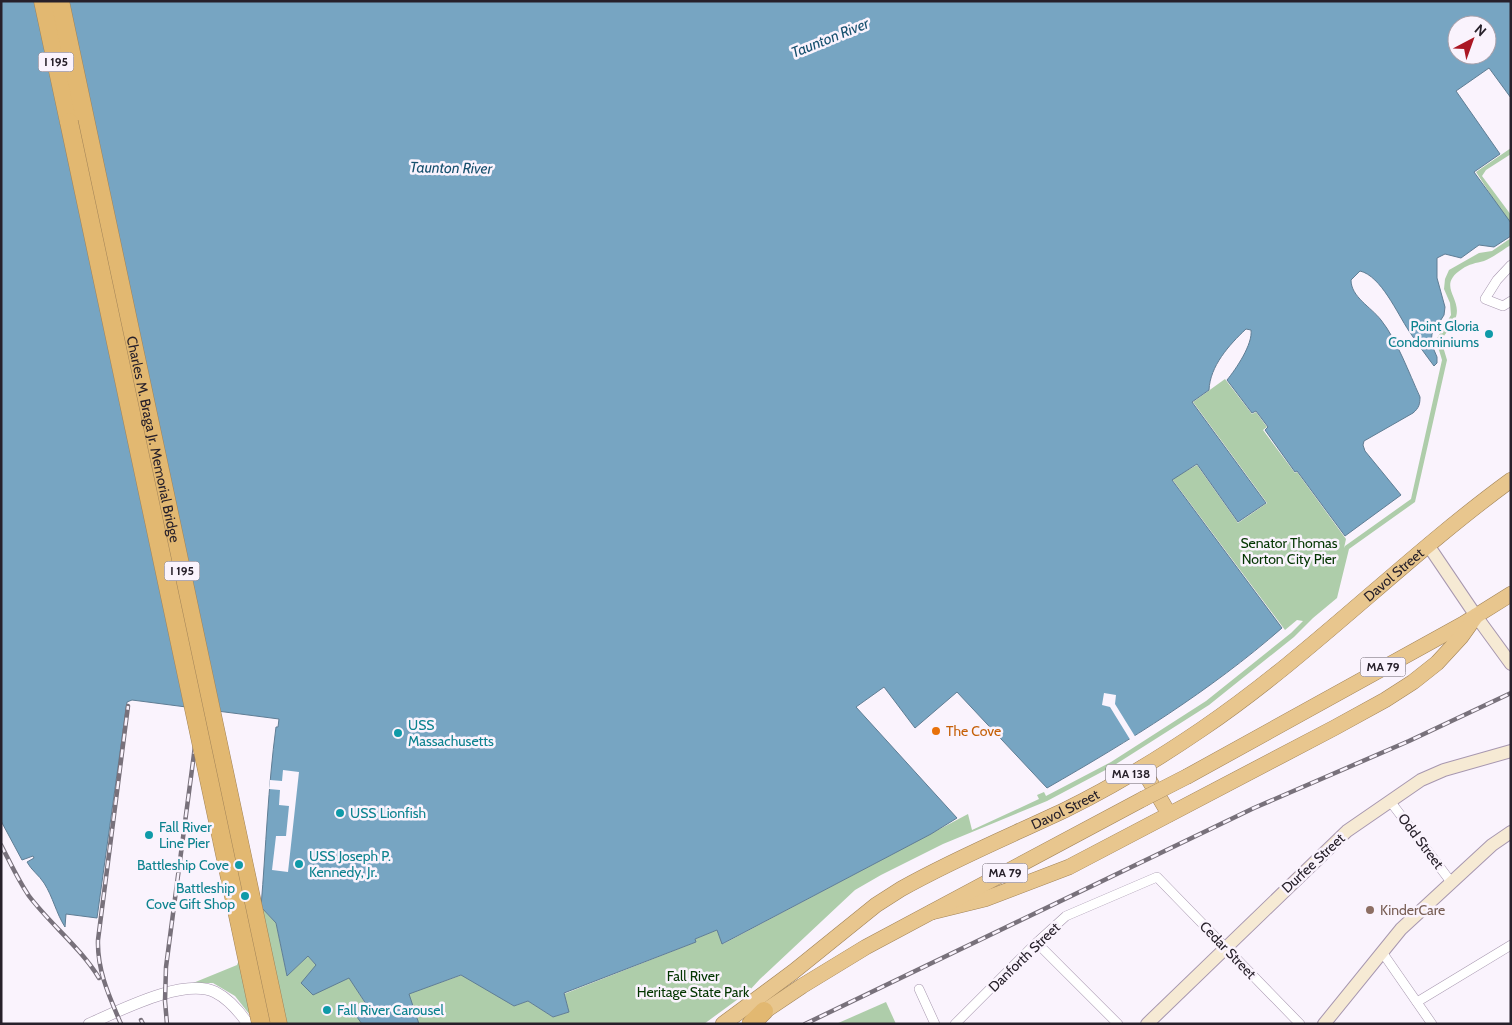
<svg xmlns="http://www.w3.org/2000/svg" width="1512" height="1025" viewBox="0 0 1512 1025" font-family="Cabin,sans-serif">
<rect width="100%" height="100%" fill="#faf3fd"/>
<g fill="#aecdaa">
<polygon points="1511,148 1511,154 1486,170 1482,176 1511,215 1511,226 1476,172"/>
<path d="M1511,238v7c-9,5 -17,12 -27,16 -8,2 -15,3 -22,8 -26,17 0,28 -6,48 -3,8 -10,16 -15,23l6,20 -32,142 -66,47 -12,49 -24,20 -19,19 -85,68 -96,61 -66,35 -104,43 -62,31 -26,15 -95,89 -11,12 -45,33h-285l-11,-30 54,-19 52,31 14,-5 25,16 16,-5 -5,-18 132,-52 -1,-3 22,-9 6,14 245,-130 4,16 67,-31 -2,-4 7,-3 2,4 65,-34 95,-61 85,-68 12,-12 -6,-1 -12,10 -113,-151 25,-14 41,58 29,-20 -74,-101 32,-23 27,35 4,-2 11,15 -4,3 32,43 2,-1 49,67 -2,9 1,-2 66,-47 31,-139 -6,-20 15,-25 -1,-12 -6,-14 1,-10 4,-9 30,-17 13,-2z"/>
<polygon points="261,907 276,923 287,976 308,956 316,965 349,977 368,1008 357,1016 362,1024 257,1024 235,996 213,983 193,983 237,965"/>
<polygon points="886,1002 896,1024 836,1024"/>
</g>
<path fill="#77a5c2" stroke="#5f7d94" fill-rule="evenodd" d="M1,1h1510v97l-22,-30 -33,23 44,63 -26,18 37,51v13l-17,11 -15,-2 -18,13 -16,-4 -8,4v20l8,29 -1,8 -12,19 -1,9 6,14v6l-3,3c-9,-12 -17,-23 -25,-35 -12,-18 -28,-55 -49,-60l-9,9c0,17 20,27 30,40 16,20 28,53 39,77 0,7 -1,11 -7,16l-49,28 -1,4 2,6 36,44 -56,41 -48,-65 -2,1 -30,-42 3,-3 -12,-16 -4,2 -25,-33c9,-11 26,-36 24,-50l-5,-1c-17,16 -36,37 -37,61l-17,12 74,101 -28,19 -41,-58 -25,16 110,148c-72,63 -153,113 -235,160l-90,-96 -42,36 -31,-41 -28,20 101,111 -26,16 -209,110 -5,-14 -22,9 1,3 -132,51 5,19 -16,5 -25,-16 -14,5 -53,-31 -52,19 10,30h-57l-5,-7 11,-10 -19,-29 -36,17 -12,-12 15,-18 -8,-9 -21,20 -11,-53 -15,-16c5,-60 7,-120 15,-180h2l1,-8 -147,-19 -5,2 -30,216 -31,-4 -1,13c-9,-14 -12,-30 -21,-44 -5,-8 -13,-13 -17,-21l7,-4 -1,-2 -11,4 -21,-39zM1457,25h30v30h-30z"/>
<g fill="#faf3fd">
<polygon points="1104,693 1116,695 1115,704 1136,738 1131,741 1110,707 1102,705"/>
<polygon points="283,770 299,772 288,872 272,870 276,836 286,836 289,806 279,805 280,790 269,789 270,780 282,781"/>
</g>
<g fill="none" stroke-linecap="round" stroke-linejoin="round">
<defs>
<g id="minor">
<polyline points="1511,265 1497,280 1485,299 1503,306 1511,301"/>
<polyline points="1390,801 1451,882"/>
<polyline points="1037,943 1118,1024"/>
<polyline points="1382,952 1432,1024"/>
<polyline points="919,989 935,1024"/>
<polyline points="1417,1002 1511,945"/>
<polyline points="955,1024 1034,945 1066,916 1157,877 1300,1024"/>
</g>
<path id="tertiary" d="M89,1024c30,-13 95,-47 126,-32 14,7 24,19 33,32"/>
<g id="secondary">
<polyline points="1428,545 1476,616 1511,664"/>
<polyline points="1147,1024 1347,831 1421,780 1444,770 1511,751"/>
<polyline points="1324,1024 1401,929 1492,845 1511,832"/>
</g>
<g id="trunk">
<polyline points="1142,768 1169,814"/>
<polyline points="1188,776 1463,624 1511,594"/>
<polyline points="932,912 985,899 1069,867 1334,728 1385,700 1413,682 1437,663 1461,637 1476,616"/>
<polyline points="756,1017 802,986 866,947 1143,799"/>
<path id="s1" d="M723,1024l70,-52 83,-67 25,-16c53,-30 109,-53 164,-79 47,-23 93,-51 137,-81 109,-74 202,-171 309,-249"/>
</g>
<g id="motorway">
<polyline points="43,1 69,122"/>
<path id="s2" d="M60,1l218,1023"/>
<polyline points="751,1024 764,1011"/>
</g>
</defs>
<use href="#minor" stroke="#a797af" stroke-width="10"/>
<use href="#tertiary" stroke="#a797af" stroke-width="12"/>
<use href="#secondary" stroke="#a797af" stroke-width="14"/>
<use href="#trunk" stroke="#a18358" stroke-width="16"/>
<use href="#motorway" stroke="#a18358" stroke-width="19"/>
<use href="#minor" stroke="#fff" stroke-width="9"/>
<use href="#tertiary" stroke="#fff" stroke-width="11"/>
<use href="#secondary" stroke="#f6ead4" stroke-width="12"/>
<use href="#trunk" stroke="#e8c68e" stroke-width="15"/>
<use href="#motorway" stroke="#e2b871" stroke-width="18"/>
<defs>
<g id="rail">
<path d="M1,845c9,17 17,35 28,51 22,29 51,51 70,82"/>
<polyline points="141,1020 143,1024"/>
<path d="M121,1024c-12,-28 -24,-54 -23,-84l30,-234"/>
<polyline points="167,1024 165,1001 166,967 197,731"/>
<polyline points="805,1024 1254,808 1409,741 1511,693"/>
</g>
</defs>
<use href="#rail" stroke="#78717b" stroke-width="4.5"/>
<use href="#rail" stroke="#faf3fd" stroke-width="2.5" stroke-dasharray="8" stroke-linecap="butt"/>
<defs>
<polyline id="trunk-bridge" points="1143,799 1188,776"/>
<polyline id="motorway-bridge" points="69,122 261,1024"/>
</defs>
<use href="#trunk-bridge" stroke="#a18358" stroke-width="16" stroke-linecap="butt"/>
<use href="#motorway-bridge" stroke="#a18358" stroke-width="19" stroke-linecap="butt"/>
<use href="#trunk-bridge" stroke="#e8c68e" stroke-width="15"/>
<use href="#motorway-bridge" stroke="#e2b871" stroke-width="18"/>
</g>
<g fill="#0f9aa8" stroke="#faf3fd" stroke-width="2">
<circle cx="1489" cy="334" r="5"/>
<circle cx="398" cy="733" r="5"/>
<circle cx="340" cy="813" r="5"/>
<circle cx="149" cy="835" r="5"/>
<circle cx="299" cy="864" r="5"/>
<circle cx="239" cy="865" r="5"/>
<circle cx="245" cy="896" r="5"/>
<circle cx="327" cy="1010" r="5"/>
</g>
<circle fill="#e8710a" stroke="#faf3fd" stroke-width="2" cx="936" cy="731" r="5"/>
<circle fill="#8d6e63" stroke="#faf3fd" stroke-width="2" cx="1370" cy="910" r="5"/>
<g text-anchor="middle" stroke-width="5" stroke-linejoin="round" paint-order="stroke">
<g fill="#faf3fd" stroke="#665f69" stroke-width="1">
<rect x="38.5" y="52.5" width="35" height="19" rx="4"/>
<rect x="164.5" y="561.5" width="35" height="19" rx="4"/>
<rect x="1360.5" y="657.5" width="45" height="19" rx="4"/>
<rect x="1106" y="764.5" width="50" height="19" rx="4"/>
<rect x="982.5" y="863.5" width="45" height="19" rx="4"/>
</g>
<g font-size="12" font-weight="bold" fill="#27202a">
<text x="56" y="66">I 195</text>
<text x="182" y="575">I 195</text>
<text x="1383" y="671">MA 79</text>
<text x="1131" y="778">MA 138</text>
<text x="1005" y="877">MA 79</text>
</g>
<g font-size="14" fill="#0d838f" stroke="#faf3fd" text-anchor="start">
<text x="1479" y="331" text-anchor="end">Point Gloria<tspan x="1479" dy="16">Condominiums</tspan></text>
<text x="408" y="730">USS<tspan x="408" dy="16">Massachusetts</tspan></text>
<text x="350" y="818">USS Lionfish</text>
<text x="159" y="832">Fall River<tspan x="159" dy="16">Line Pier</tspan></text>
<text x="309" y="861">USS Joseph P.<tspan x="309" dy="16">Kennedy, Jr.</tspan></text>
<text x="229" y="870" text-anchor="end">Battleship Cove</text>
<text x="235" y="893" text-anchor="end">Battleship<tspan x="235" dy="16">Cove Gift Shop</tspan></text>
<text x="337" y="1015">Fall River Carousel</text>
</g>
<g font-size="14" fill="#27202a" stroke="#faf3fd">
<text dy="5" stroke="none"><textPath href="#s2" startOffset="448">Charles M. Braga Jr. Memorial Bridge</textPath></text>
<text dy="5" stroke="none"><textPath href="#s1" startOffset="811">Davol Street</textPath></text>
<text dy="5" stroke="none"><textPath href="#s1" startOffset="406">Davol Street</textPath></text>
<text transform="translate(1421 841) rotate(53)" y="5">Odd Street</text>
<text transform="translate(1313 863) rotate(-43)" y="5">Durfee Street</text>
<text transform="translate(1228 950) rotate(46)" y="5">Cedar Street</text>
<text transform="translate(1024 957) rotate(-44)" y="5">Danforth Street</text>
</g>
<g font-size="14" fill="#033501" stroke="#faf3fd">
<text x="1289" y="548">Senator Thomas<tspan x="1289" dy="16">Norton City Pier</tspan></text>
<text x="693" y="981">Fall River<tspan x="693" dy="16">Heritage State Park</tspan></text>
</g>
<g font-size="14" fill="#c56008" stroke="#faf3fd" text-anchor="start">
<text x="946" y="736">The Cove</text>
</g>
<g font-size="14" fill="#785e54" stroke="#faf3fd" text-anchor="start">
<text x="1380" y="915">KinderCare</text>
</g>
<g font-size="15" font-style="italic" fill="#16506e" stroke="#faf3fd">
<text transform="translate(830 38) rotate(-22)" y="5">Taunton River</text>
<text transform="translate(451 168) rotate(1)" y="5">Taunton River</text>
</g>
</g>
<rect width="1512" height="1025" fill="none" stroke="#27202a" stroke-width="5"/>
<g transform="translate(1472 40) rotate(41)"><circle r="24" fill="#faf3fd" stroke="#a69fa9"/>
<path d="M0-4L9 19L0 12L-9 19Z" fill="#ab1724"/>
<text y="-8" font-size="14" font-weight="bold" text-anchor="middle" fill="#27202a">N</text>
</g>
</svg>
